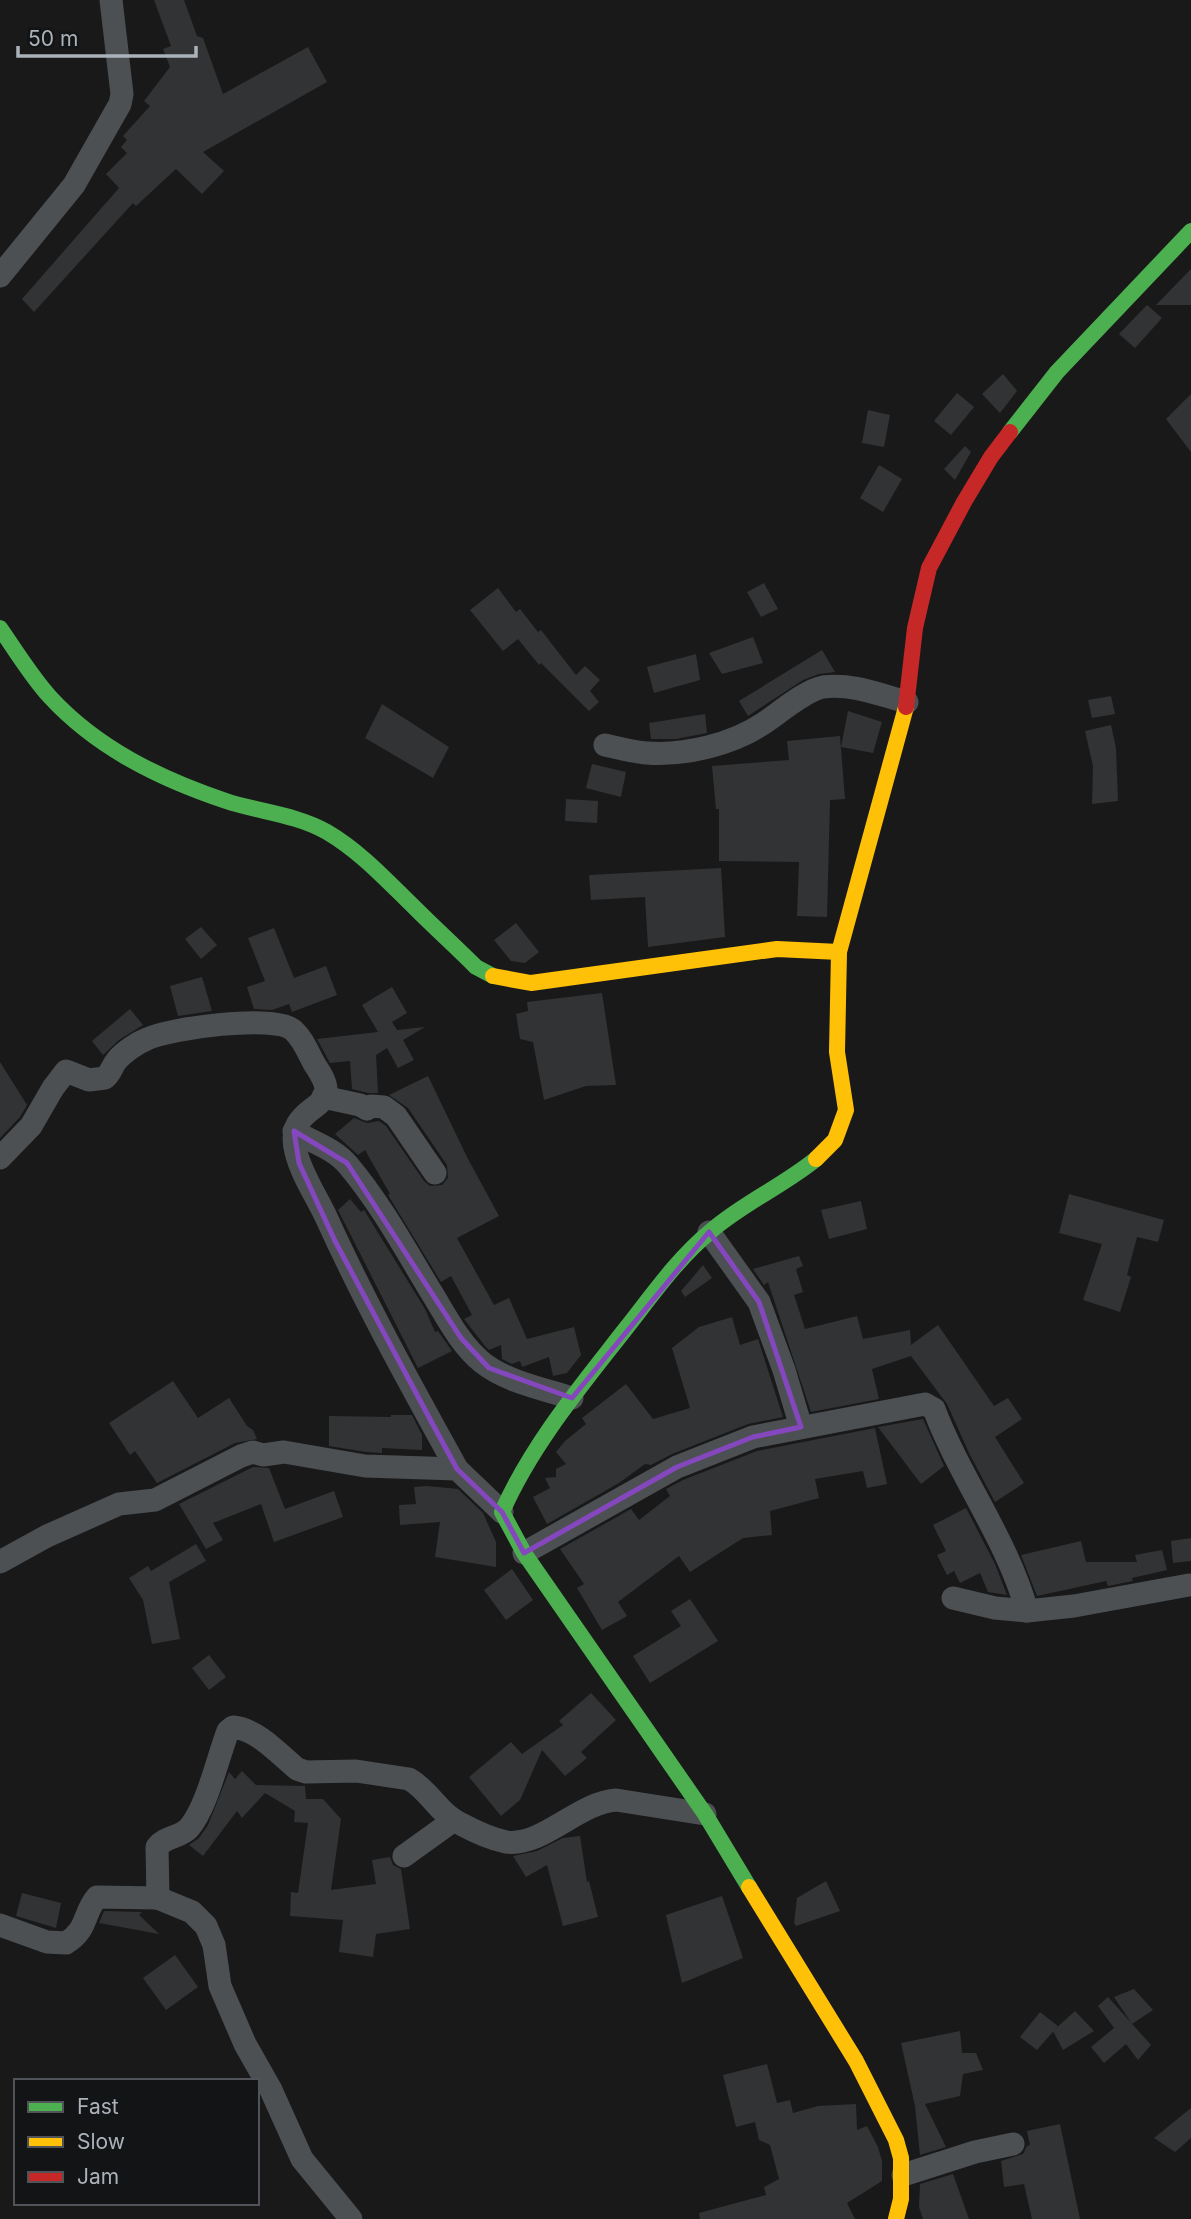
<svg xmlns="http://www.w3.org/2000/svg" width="1191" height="2219" viewBox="0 0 1191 2219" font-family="Inter,sans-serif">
<rect width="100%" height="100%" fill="#19191a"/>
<g fill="#323334">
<polygon points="154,0 184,0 197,36 203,38 223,94 308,47 327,82 203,152 224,171 202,194 176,169 136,206 133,203 34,312 22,299 119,188 106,174 127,153 121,147 127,140 123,136 150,106 144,101 170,67 163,49 171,46"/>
<polygon points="1191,269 1191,305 1156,305"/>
<polygon points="1147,305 1162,318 1135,348 1119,334"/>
<polygon points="1003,374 1017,391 1000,413 982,394"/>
<polygon points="957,393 974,407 951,435 934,421"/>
<polygon points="1191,394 1191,452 1166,419"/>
<polygon points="868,410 890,415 884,447 862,443"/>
<polygon points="965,446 971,452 955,480 944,469"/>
<polygon points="879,465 902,479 883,512 860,498"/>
<polygon points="764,583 778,609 761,617 747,592"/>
<polygon points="498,588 516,612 520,609 538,632 541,630 576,675 585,666 600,680 590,691 599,702 589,711 541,663 539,665 518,639 503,651 470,610"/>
<polygon points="753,637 763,663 722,674 709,653"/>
<polygon points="822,650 835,672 819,674 803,680 748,716 739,701"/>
<polygon points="696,654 700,680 654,693 647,667"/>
<polygon points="1111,696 1115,714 1092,718 1088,700"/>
<polygon points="382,704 449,747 433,778 365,738"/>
<polygon points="848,711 882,722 873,753 841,747"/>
<polygon points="705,714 707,733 676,739 651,739 649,723"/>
<polygon points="1111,725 1116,748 1118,801 1092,804 1093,766 1085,731"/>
<polygon points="840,736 845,799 830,800 827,917 797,916 799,862 719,861 719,809 716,809 712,766 789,760 787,741"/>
<polygon points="592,764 626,772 621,797 586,788"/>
<polygon points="566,799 598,801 597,823 565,821"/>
<polygon points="721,868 725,937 648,947 645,897 591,900 589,875"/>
<polygon points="516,923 539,952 525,963 511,961 494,940"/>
<polygon points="201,927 217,945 201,959 185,939"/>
<polygon points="274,928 294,978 326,966 337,995 292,1012 289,1004 272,1010 254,1009 247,987 265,981 248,938"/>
<polygon points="202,977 212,1011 178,1016 170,986"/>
<polygon points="392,987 407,1013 392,1022 397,1030 425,1027 403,1040 414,1060 398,1068 387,1048 376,1055 378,1093 368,1093 352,1089 350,1061 330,1063 317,1039 378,1032 362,1005"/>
<polygon points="602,993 616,1085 586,1086 544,1100 533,1042 520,1039 516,1014 528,1011 527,1002"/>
<polygon points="130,1009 143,1025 119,1040 103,1055 92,1041"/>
<polygon points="0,1062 27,1105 20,1117 0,1138"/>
<polygon points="428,1076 467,1157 499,1216 457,1238 494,1305 509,1298 527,1339 574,1327 581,1355 567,1373 553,1376 549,1357 522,1367 520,1361 512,1364 502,1359 501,1345 489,1350 485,1346 464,1319 472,1315 451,1276 441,1282 388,1195 390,1194 365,1150 358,1155 335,1134 354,1118 367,1123 379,1121 386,1126 424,1181 430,1186 442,1185 448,1178 447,1165 408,1108 389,1095"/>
<polygon points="1069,1194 1164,1220 1158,1242 1137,1237 1127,1275 1131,1277 1120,1312 1083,1300 1102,1244 1059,1233"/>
<polygon points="350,1199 361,1212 364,1210 369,1218 425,1309 435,1332 438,1331 452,1351 418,1368 338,1210"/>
<polygon points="861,1201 867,1229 829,1239 821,1210"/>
<polygon points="799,1256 803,1266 796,1269 803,1292 794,1295 805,1329 857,1316 863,1339 910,1330 911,1345 938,1325 994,1406 1008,1398 1022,1419 995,1437 1024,1483 995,1502 969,1453 947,1404 911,1356 872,1369 879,1399 811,1412 768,1282 764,1285 753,1269"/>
<polygon points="703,1265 712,1278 685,1297 681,1291"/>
<polygon points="732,1317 740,1345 758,1339 783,1417 748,1424 672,1454 651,1465 645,1464 619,1483 547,1524 533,1497 550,1488 545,1478 556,1477 556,1469 566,1464 556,1452 565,1441 586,1424 582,1418 626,1384 653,1419 690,1408 672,1348 699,1327"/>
<polygon points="173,1381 198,1418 229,1398 247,1426 253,1430 257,1439 235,1443 157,1483 135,1451 130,1455 109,1423"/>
<polygon points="391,1415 412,1415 422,1435 422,1450 382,1448 382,1453 366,1452 329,1446 329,1416 391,1417"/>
<polygon points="923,1419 944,1466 921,1484 878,1427"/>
<polygon points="875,1428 887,1484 867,1488 863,1471 815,1479 819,1498 770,1511 772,1535 743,1538 690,1572 679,1556 618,1602 627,1616 602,1630 577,1588 584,1584 560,1549 631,1509 639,1520 670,1496 666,1489 683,1480 757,1451"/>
<polygon points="253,1467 269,1468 285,1509 334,1491 343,1517 274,1542 261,1504 213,1523 223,1540 206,1549 179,1504"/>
<polygon points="427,1486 458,1489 483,1513 496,1542 496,1567 435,1557 440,1522 400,1525 399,1505 416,1504 414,1487"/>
<polygon points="966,1508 995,1564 1007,1595 988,1592 980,1573 960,1583 954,1571 947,1575 937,1555 946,1551 933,1525"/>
<polygon points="1191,1538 1191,1561 1173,1563 1171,1541"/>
<polygon points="1081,1541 1086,1562 1137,1562 1135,1555 1162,1550 1167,1570 1132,1578 1133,1581 1108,1586 1106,1581 1037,1596 1021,1555"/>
<polygon points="196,1544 206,1561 169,1582 180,1639 152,1644 143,1600 129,1578 148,1566 151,1571"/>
<polygon points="512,1569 533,1600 506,1620 484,1590"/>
<polygon points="690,1599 718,1641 650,1683 633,1656 681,1626 671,1611"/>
<polygon points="209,1655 226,1677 209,1690 192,1668"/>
<polygon points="591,1693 616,1720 581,1752 587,1758 565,1776 542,1750 520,1800 501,1816 469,1777 511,1742 522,1754 563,1725 559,1721"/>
<polygon points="242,1771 256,1785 305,1786 306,1799 323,1799 341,1819 331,1890 376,1884 372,1860 390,1857 393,1865 401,1869 410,1929 376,1934 373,1957 339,1952 343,1920 290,1916 291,1892 298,1893 308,1823 294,1822 295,1811 265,1793 242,1818 237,1811 203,1856 189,1845 199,1838 208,1825 229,1772 235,1779"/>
<polygon points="580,1836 587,1882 589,1881 598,1917 563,1926 547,1865 526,1877 513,1856 537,1851 563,1838"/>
<polygon points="826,1881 840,1911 796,1926 794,1923 797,1898"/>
<polygon points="22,1893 61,1903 56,1928 16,1916"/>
<polygon points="722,1896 743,1958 682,1983 666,1915"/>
<polygon points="104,1911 142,1912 139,1915 159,1934 99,1923"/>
<polygon points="175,1955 198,1987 166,2010 143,1978"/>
<polygon points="1134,1989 1153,2010 1132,2024 1114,1997"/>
<polygon points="1108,1997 1151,2045 1138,2060 1126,2044 1104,2063 1091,2047 1114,2028 1098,2006"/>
<polygon points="1075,2011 1094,2031 1063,2050 1053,2031"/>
<polygon points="1040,2012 1058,2026 1037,2050 1020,2037"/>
<polygon points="960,2031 962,2053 976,2053 983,2070 963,2074 960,2096 925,2104 946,2147 920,2155 915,2106 901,2043"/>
<polygon points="767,2064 777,2103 790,2100 793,2113 818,2106 856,2104 857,2130 867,2126 878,2147 882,2161 882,2181 847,2203 855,2219 700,2219 699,2213 766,2195 764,2187 779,2179 770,2145 759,2140 755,2122 736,2127 723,2075"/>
<polygon points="1191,2108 1191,2138 1175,2152 1154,2138"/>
<polygon points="1060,2124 1080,2219 1032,2219 1024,2184 1004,2187 1001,2161 1023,2154 1027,2146 1030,2145 1027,2131"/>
<polygon points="953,2174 969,2219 923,2219 919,2207 920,2184"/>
</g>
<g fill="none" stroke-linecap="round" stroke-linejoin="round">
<g stroke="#4d5053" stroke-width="23">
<polyline points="0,276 74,185 120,104 122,94 111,0"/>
<path d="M605,745c14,3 28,7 42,8 38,3 86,-9 117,-30 15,-10 42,-33 59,-36 29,-4 57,8 84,15"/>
<polyline points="323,1097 360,1105 367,1109 371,1106 384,1107 396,1116 435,1173"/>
<path d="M294,1131c17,11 40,17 54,34 32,38 56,82 82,125 15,24 30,55 53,73 24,19 61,26 89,35"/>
<path d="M0,1158l31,-32 22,-38 13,-17 23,9 16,-2c6,-5 7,-12 12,-18 7,-8 20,-17 30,-21 23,-11 127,-25 146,-9 11,10 15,23 22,35 5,8 11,16 11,25 -1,22 -41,20 -30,62 6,24 21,45 31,67 39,86 85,168 130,250"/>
<polyline points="709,1232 759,1302 784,1370 801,1427"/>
<path d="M524,1553l153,-86 76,-30 172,-33 9,5c26,69 73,130 93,202l-32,-3 -42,-10"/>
<polyline points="0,1562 47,1536 119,1504 155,1500 241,1456 253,1452 263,1455 284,1452 365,1466 457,1469 502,1512"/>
<polyline points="1027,1611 1074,1606 1189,1585"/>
<polyline points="404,1856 454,1820"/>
<polyline points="158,1898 192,1912 206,1926 214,1945 220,1986 245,2044 271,2090 302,2159 351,2219"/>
<path d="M0,1925l47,17 19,1c22,-13 17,-30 31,-46l61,1 -1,-51c8,-11 23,-9 32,-19 18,-21 29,-71 39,-97l5,-4c24,2 46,27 64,42l9,3 50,-1 53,8c20,11 30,35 52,45 13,7 31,15 45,18 37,5 71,-39 110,-42l89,14"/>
<polyline points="903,2175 975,2152 1013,2144"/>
</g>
<g stroke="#4caf50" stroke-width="16">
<polyline points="1010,432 1057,372 1191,231"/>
<path d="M0,628c16,23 31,48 50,69 47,51 110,82 176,104 33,11 69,13 101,31 34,20 60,49 88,76 20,20 41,39 61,59l17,9"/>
<path d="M749,1887l-44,-73 -181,-261 -22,-41c30,-68 79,-126 125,-185 26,-33 51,-69 84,-96 32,-28 72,-45 105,-72"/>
</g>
<g stroke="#ffc107" stroke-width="16">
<polyline points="493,976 531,983 777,949 839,952"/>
<polyline points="816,1159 835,1140 846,1110 837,1052 839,952 906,707"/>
<polyline points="749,1887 856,2061 896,2140 901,2158 901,2199 896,2219"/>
</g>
<polyline stroke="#c62828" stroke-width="16" points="906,707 915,628 929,568 964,502 991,457 1010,432"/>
</g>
<path fill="none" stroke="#8547be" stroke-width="5" stroke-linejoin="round" d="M294,1131l53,32 114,175 28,30 83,30 137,-166 50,70 42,125 -48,10 -76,30 -153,86 -22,-41 -45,-43 -26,-48 -96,-180 -36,-78z"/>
<rect x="14" y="2079" width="245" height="126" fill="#131416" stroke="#505358" stroke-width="2"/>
<rect x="28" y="2102" width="35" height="10" fill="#4caf50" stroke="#505358" stroke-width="2"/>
<text x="77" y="2114" font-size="21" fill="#abb2ba">Fast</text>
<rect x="28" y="2137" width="35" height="10" fill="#ffc107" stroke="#505358" stroke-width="2"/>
<text x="77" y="2149" font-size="21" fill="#abb2ba">Slow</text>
<rect x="28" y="2172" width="35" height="10" fill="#c62828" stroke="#505358" stroke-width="2"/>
<text x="77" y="2184" font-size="21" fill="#abb2ba">Jam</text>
<path d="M18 46v10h178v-10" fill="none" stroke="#abb2ba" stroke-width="3.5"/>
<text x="28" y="46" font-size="21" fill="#abb2ba" stroke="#131416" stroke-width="5" paint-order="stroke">50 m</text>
</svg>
